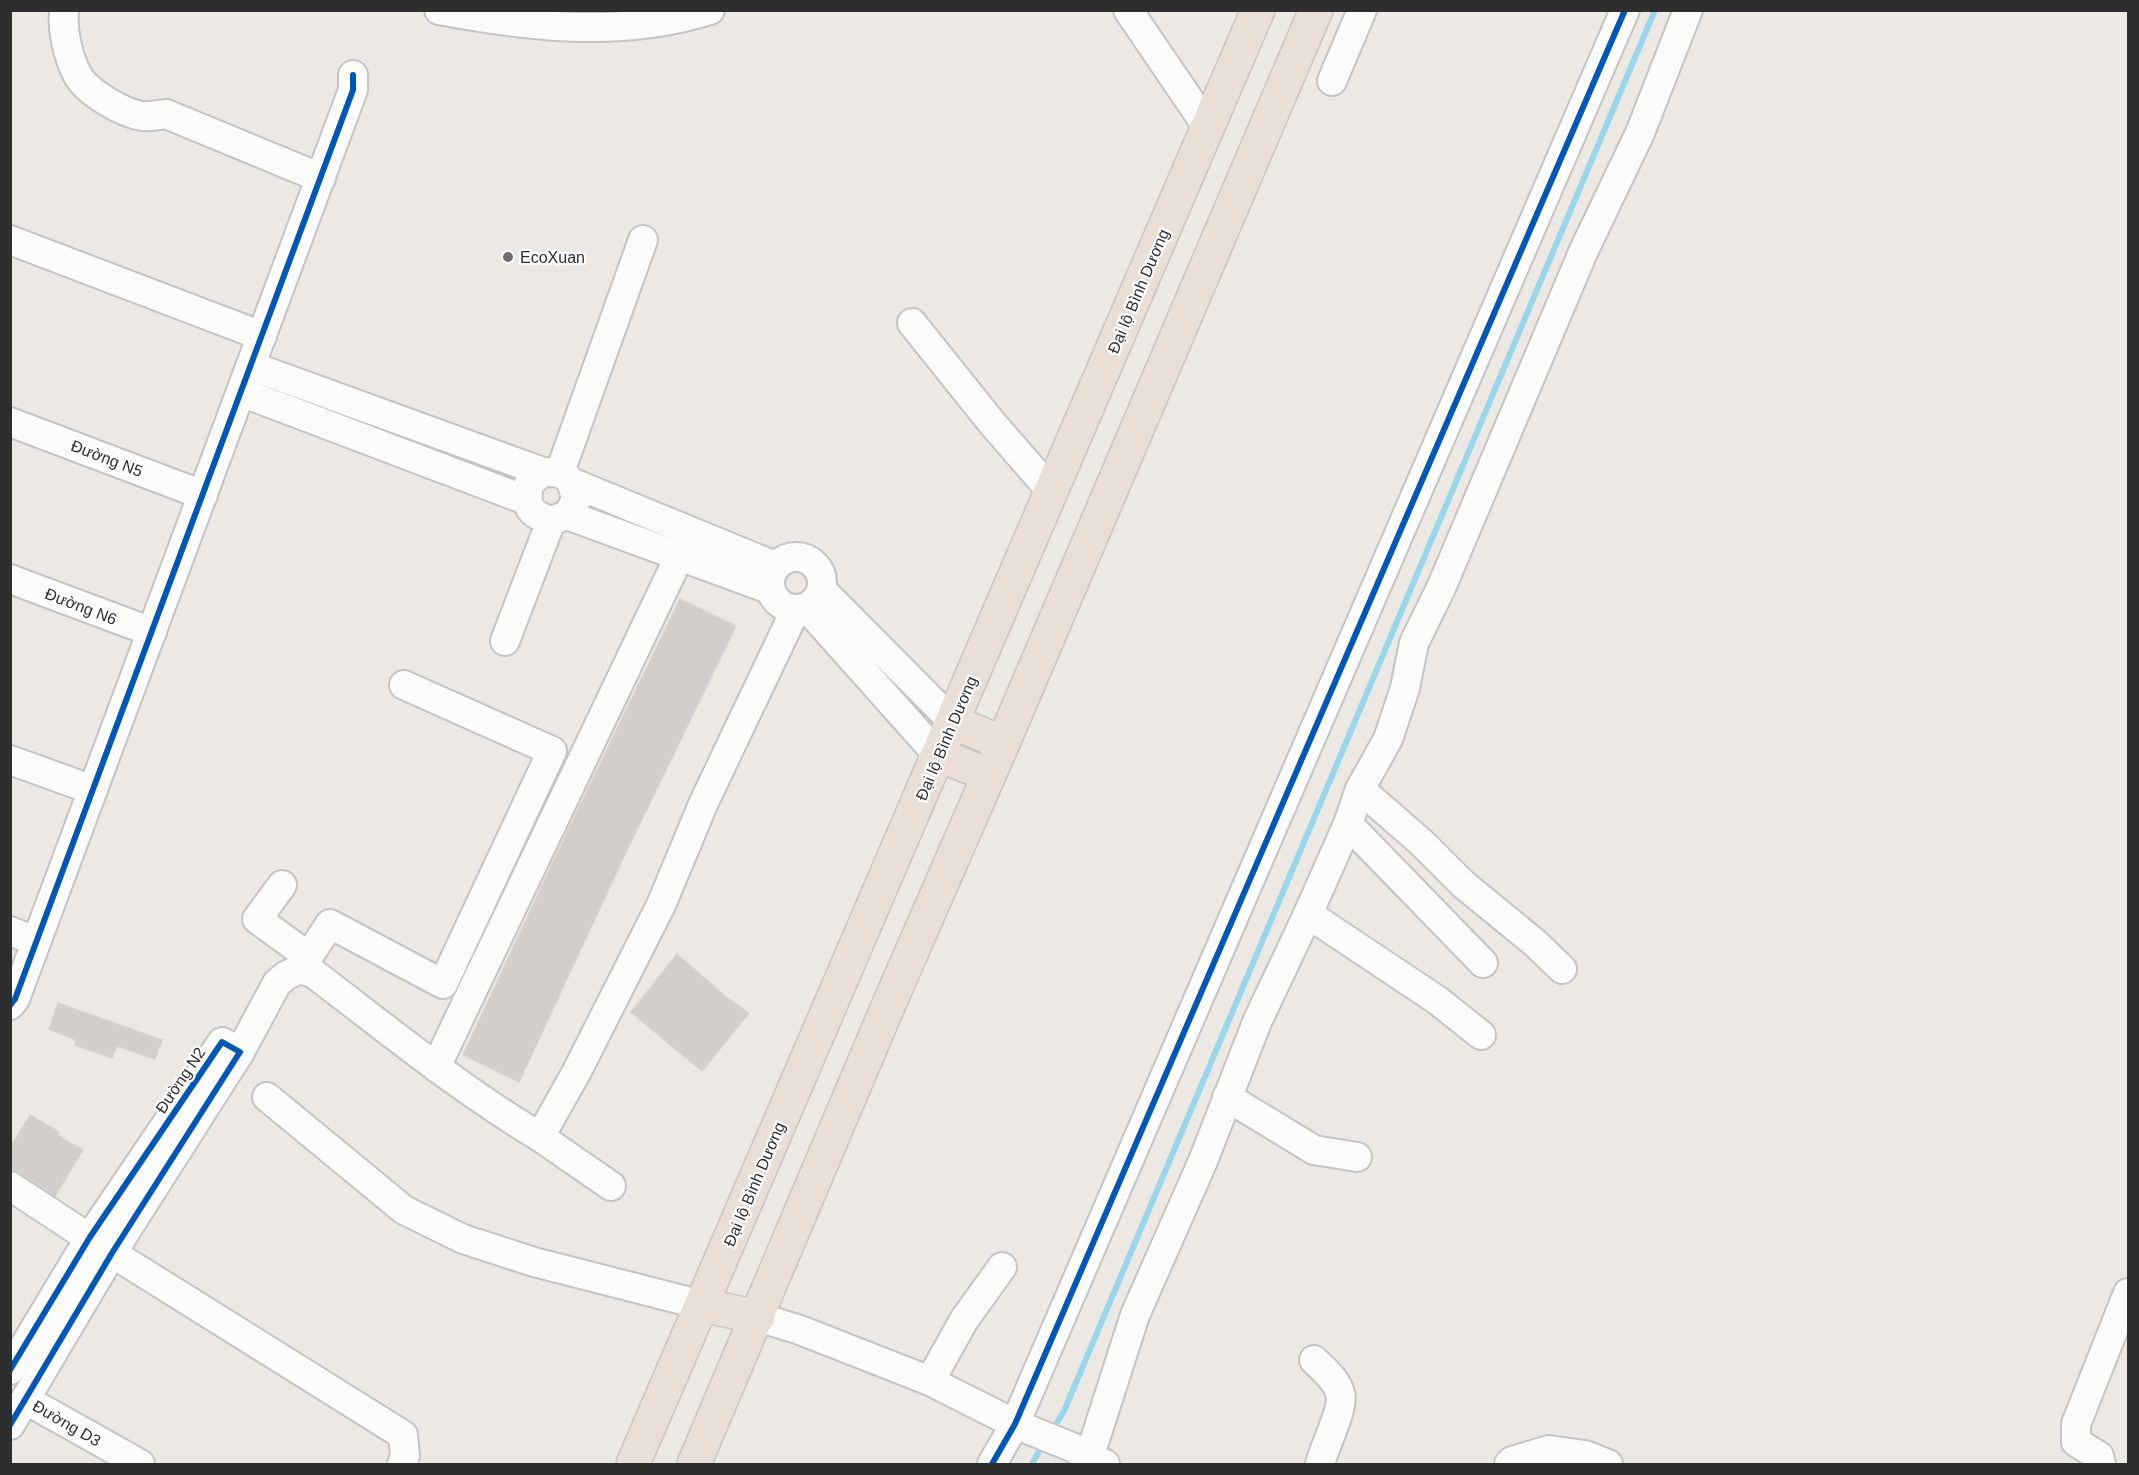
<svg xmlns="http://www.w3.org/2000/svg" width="2139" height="1475" viewBox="0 0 2139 1475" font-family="Helvetica,sans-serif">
<rect width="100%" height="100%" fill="#ece8e4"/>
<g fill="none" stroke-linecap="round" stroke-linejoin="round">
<g stroke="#99d6ec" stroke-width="6">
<polyline points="1051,1432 1064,1411 1655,10"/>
<polyline points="1032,1464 1044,1443"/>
</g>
</g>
<g fill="#d1cecb" stroke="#d7d4d0" stroke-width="1.5">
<polygon points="680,599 736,626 628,848 519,1082 463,1055 567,832"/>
<polygon points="677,954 726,997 749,1013 702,1071 631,1012"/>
<polygon points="58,1003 162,1040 155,1059 117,1046 112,1058 75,1045 76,1040 49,1029"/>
<polygon points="30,1115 59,1132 57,1135 83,1150 55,1196 19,1172 10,1170 10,1148"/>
</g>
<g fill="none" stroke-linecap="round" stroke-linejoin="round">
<defs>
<g id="minor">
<path d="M439,10c90,17 183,28 271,0"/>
<polyline points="1128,10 1209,129"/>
<path d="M64,11c-2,19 4,45 13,63 9,18 46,39 65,42 8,1 17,-1 24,-2l155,64"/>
<polyline points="1332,81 1362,10"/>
<polyline points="10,240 262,336"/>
<polyline points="912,323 992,423 1052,492"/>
<path d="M251,366l292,106c24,0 29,5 33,29l-9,14 -16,6c-23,-8 -26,-15 -22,-38l14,-11"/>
<polyline points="241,392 526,500"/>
<polyline points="10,422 203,495"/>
<polyline points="560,472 643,240"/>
<polyline points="573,483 775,566"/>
<polyline points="567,515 769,589"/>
<circle cx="796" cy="583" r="26"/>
<polyline points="10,579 152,632"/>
<polyline points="822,590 953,722"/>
<polyline points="807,608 938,755"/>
<polyline points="505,641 551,521"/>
<polyline points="10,760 93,790"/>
<polyline points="1360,789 1422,843 1463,884 1535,943 1562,969"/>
<polyline points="1348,824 1483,963"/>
<polyline points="282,885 257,919 309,957"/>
<polyline points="1308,914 1437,1000 1481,1035"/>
<polyline points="10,931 35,941"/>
<polyline points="300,969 330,924 443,984 552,751 404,685"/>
<polyline points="10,1005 15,999 353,90 353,75"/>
<polyline points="436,1067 679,557"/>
<polyline points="267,1097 404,1210 463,1239 534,1262 702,1305"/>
<polyline points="1227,1097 1314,1150 1357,1157"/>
<polyline points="540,1137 611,1186"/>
<polyline points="10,1186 112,1253 403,1435 405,1456 402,1464"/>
<polyline points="758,1317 800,1330 930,1381 1015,1424 1074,1448 1089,1458 1105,1464"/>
<path d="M1314,1360c9,9 23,20 26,33 5,14 -16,54 -20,71"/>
<polyline points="10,1370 90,1237 222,1042 240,1052"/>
<polyline points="930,1381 964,1320 1002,1267"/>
<polyline points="26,1400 140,1464"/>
<path d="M10,1425l102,-172 128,-201 37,-69 10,-8 13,-6 13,4c75,57 147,116 227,164l36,-64 85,-168 43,-103 91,-191"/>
<polyline points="992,1464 1015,1424 1625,10"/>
<polyline points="1084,1464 1089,1458 1135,1315 1203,1161 1257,1022 1308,914 1348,824 1360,789 1388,739 1405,688 1414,643 1441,588 1584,250 1640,133 1688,10"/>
<polyline points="1509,1464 1512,1461 1549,1450 1585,1455 1608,1464"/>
<polyline points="2101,1464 2099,1456 2076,1442 2076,1424 2128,1293"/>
</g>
<g id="highway">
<polyline points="953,722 1003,743"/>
<polyline points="938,755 989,775"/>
<polyline points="702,1305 758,1317"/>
<polyline points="633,1464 1258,10"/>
<polyline points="694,1464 889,1004 1003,743 1316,10"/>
</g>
</defs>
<use href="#minor" stroke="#c5c4c5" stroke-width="32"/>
<use href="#highway" stroke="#c6c5c4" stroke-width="36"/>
<use href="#minor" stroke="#fcfcfb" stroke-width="28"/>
<use href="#highway" stroke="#eadfd6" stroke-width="33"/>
<defs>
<g id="cycleway">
<polyline points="10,1005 15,999 353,90 353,75"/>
<polyline points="10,1370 90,1237 222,1042 240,1052 112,1253 10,1425"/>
<polyline points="992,1464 1015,1424 1625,10"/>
</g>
</defs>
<use href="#cycleway" stroke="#fff" stroke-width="10"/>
<use href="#cycleway" stroke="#0057b8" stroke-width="6"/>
</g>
<circle fill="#706f6e" stroke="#fff" stroke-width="2" cx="508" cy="257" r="6"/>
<g text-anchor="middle" stroke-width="4.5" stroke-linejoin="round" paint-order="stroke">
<g font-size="16" fill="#2e2e2e" stroke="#fff" text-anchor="start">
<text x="520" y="263">EcoXuan</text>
</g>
<g font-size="16" fill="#2e2e2e" stroke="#fff">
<text transform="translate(1138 291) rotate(-67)" y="6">Đại lộ Bình Dương</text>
<text transform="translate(107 458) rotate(21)" y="6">Đường N5</text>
<text transform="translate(81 606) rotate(21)" y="6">Đường N6</text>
<text transform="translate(946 738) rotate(-67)" y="6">Đại lộ Bình Dương</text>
<text transform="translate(180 1080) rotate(-56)" y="6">Đường N2</text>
<text transform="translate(754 1184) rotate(-67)" y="6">Đại lộ Bình Dương</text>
<text transform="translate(67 1423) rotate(30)" y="6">Đường D3</text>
</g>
</g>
<rect width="2139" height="1475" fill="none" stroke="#2e2e2e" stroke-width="24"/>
</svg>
